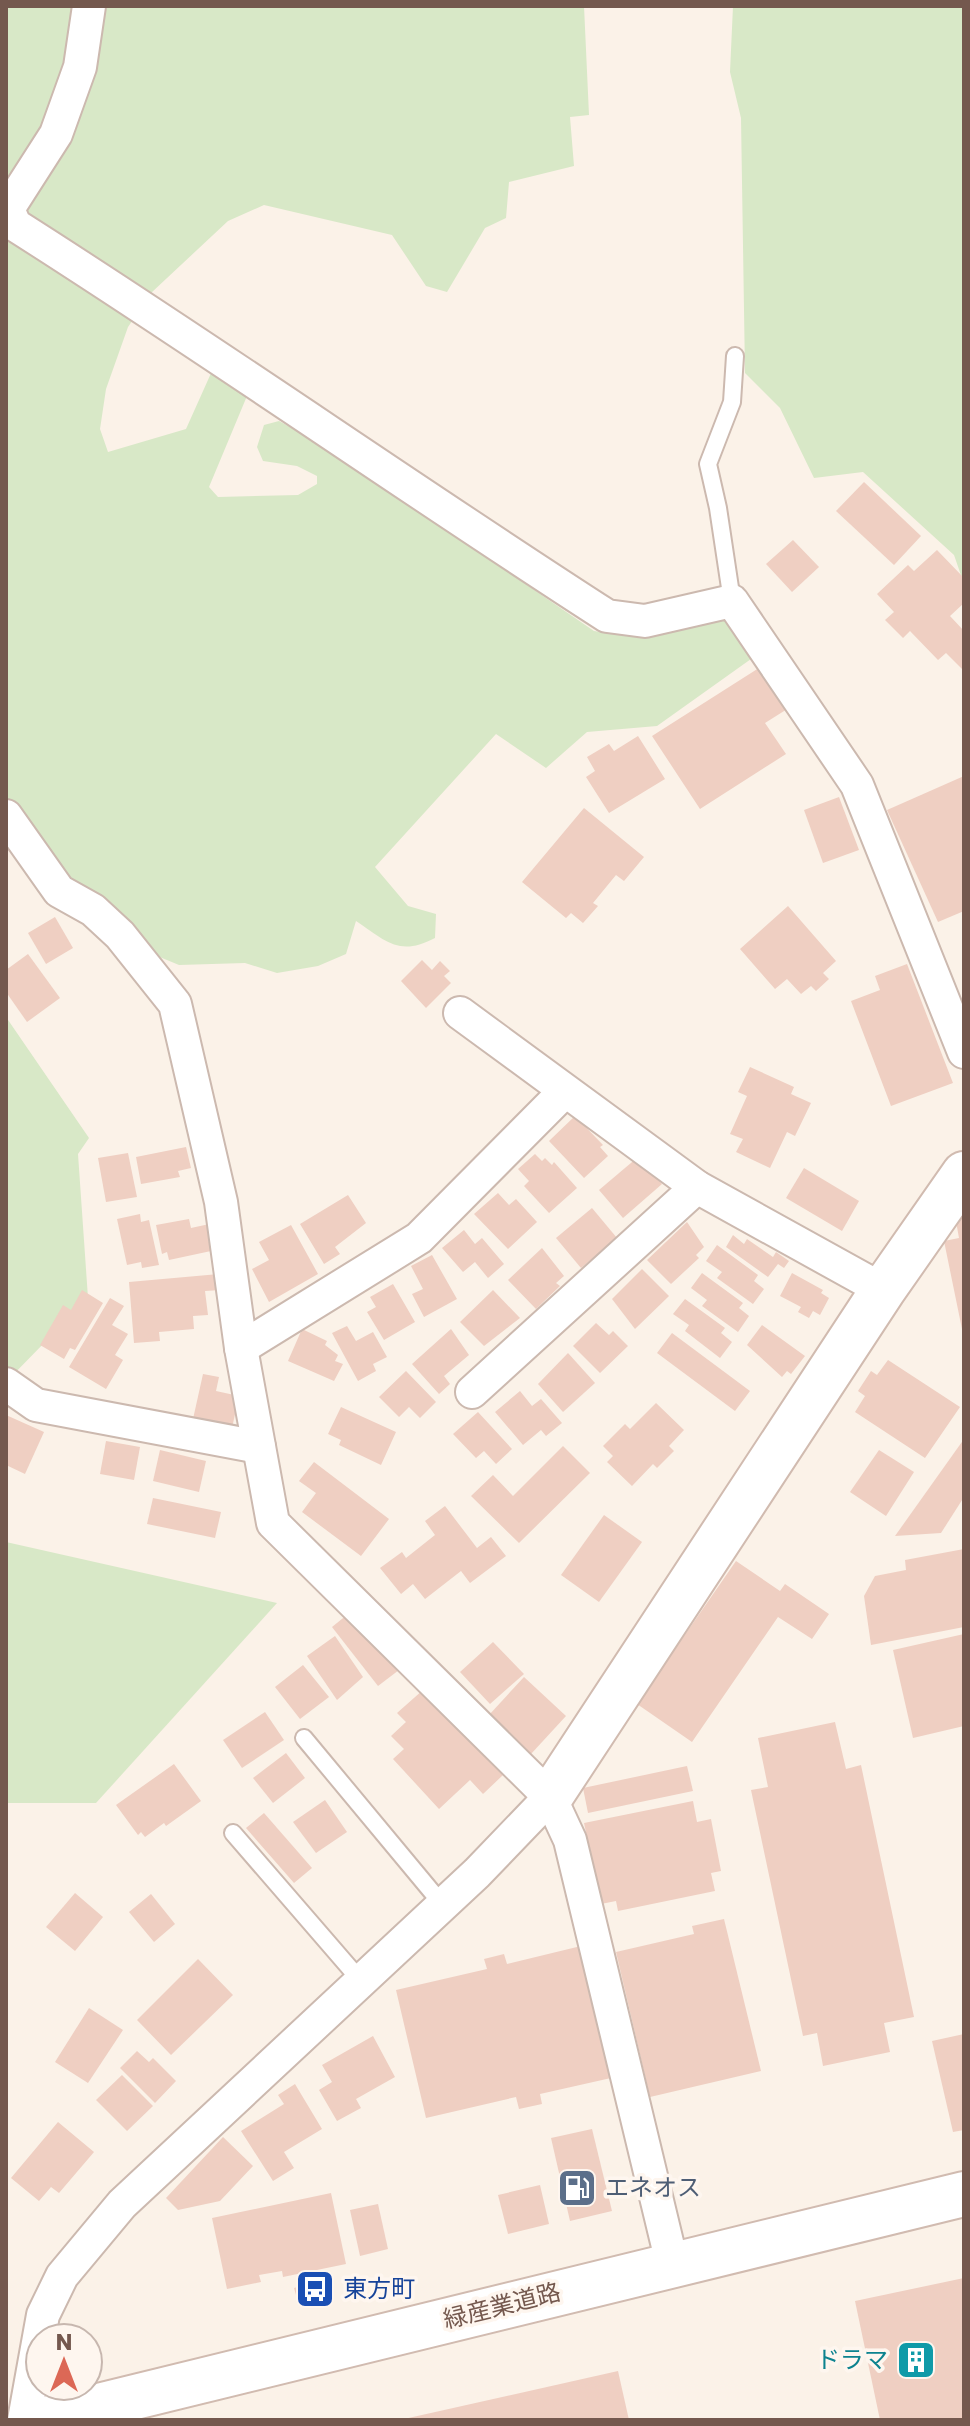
<svg xmlns="http://www.w3.org/2000/svg" width="970" height="2426" viewBox="0 0 970 2426" font-family="Poppins,'Noto Sans JP',sans-serif">
<rect width="100%" height="100%" fill="#fbf2e8"/>
<g fill="#d8e8c7">
<path d="M6,6h578l5,109 -19,2 4,49 -65,16 -3,36 -21,10 -38,64 -21,-6 -34,-51 -128,-30 -36,16 -77,72 -23,34 -22,62 -6,40 8,23 78,-23 26,-58 35,25 -38,91 9,10 80,-2 19,-11v-8l-20,-10 -34,-5 -6,-14 7,-22 15,-4 42,23 273,187c49,8 81,0 129,-13l28,41 -94,67 -70,6 -41,36 -50,-34 -121,133 33,39 28,8 -1,24c-36,19 -49,3 -79,-17l-10,33 -28,12 -41,7 -32,-10 -66,2 -29,-12 -19,-29 -24,-24 -42,-14 -59,-90z"/>
<polygon points="733,6 964,6 964,584 954,555 863,472 814,478 780,408 745,373 741,118 730,72"/>
<polygon points="6,1017 89,1138 78,1154 88,1298 6,1382"/>
<polygon points="6,1542 277,1603 96,1803 6,1803"/>
</g>
<g fill="#efcfc2">
<polygon points="864,482 921,536 894,565 836,511"/>
<polygon points="793,540 819,567 792,592 766,564"/>
<polygon points="937,550 964,578 964,603 950,616 964,631 962,669 946,653 938,660 910,631 903,638 885,620 894,612 877,594 908,565 914,571"/>
<polygon points="765,664 792,706 765,723 786,754 700,809 652,736"/>
<polygon points="638,736 665,779 609,813 586,777 595,771 587,757 609,744 614,751"/>
<polygon points="964,776 964,911 938,922 887,810"/>
<polygon points="839,797 859,850 823,863 804,810"/>
<polygon points="584,808 644,857 624,881 616,875 593,903 598,906 583,923 571,913 566,918 522,882"/>
<polygon points="788,906 836,961 823,973 829,979 816,991 811,986 801,994 787,979 775,989 740,949"/>
<polygon points="55,917 73,948 46,964 28,933"/>
<polygon points="28,954 60,998 27,1022 6,992 6,970"/>
<polygon points="422,960 432,970 440,961 450,971 444,976 451,983 426,1008 401,981"/>
<polygon points="907,964 953,1083 891,1106 851,1001 880,990 875,976"/>
<polygon points="750,1067 794,1087 791,1094 811,1103 795,1136 787,1132 770,1168 736,1152 743,1139 730,1134 747,1096 738,1092"/>
<polygon points="575,1116 603,1145 600,1147 608,1156 584,1178 549,1141"/>
<polygon points="186,1147 191,1168 178,1171 180,1177 141,1184 136,1157"/>
<polygon points="128,1153 137,1197 106,1202 98,1158"/>
<polygon points="535,1154 542,1161 545,1158 552,1165 554,1162 577,1188 549,1213 524,1186 529,1181 518,1169"/>
<polygon points="638,1157 662,1184 623,1218 599,1190"/>
<polygon points="804,1168 859,1201 842,1231 786,1198"/>
<polygon points="498,1193 509,1205 516,1199 537,1222 508,1249 474,1214"/>
<polygon points="348,1195 366,1223 335,1247 340,1254 324,1264 300,1224"/>
<polygon points="592,1208 617,1238 581,1268 556,1238"/>
<polygon points="140,1214 141,1222 149,1220 159,1265 142,1268 141,1262 127,1265 117,1219"/>
<polygon points="964,1214 964,1333 963,1334 944,1241 959,1238 955,1216"/>
<polygon points="189,1219 191,1228 214,1223 216,1236 208,1238 211,1251 169,1260 167,1252 162,1254 156,1225"/>
<polygon points="687,1222 704,1247 696,1255 699,1258 671,1284 647,1260"/>
<polygon points="291,1225 318,1274 269,1302 252,1269 269,1260 259,1242"/>
<polygon points="464,1230 475,1244 482,1238 504,1264 488,1278 475,1262 463,1272 442,1248"/>
<polygon points="733,1235 744,1244 747,1239 773,1257 776,1252 789,1261 784,1268 778,1264 768,1277 726,1247"/>
<polygon points="717,1245 758,1275 754,1281 764,1289 753,1304 717,1278 722,1272 706,1261"/>
<polygon points="542,1248 564,1276 556,1283 560,1286 536,1309 508,1280"/>
<polygon points="432,1255 457,1299 424,1317 412,1294 423,1289 411,1266"/>
<polygon points="642,1269 669,1296 635,1329 612,1299"/>
<polygon points="702,1273 743,1303 739,1308 749,1316 738,1332 702,1306 707,1300 691,1288"/>
<polygon points="792,1273 823,1290 821,1293 829,1298 820,1315 813,1311 809,1318 798,1312 801,1307 780,1296"/>
<polygon points="219,1274 221,1290 205,1291 208,1315 193,1316 194,1329 159,1332 160,1341 134,1343 129,1282"/>
<polygon points="393,1284 415,1322 384,1340 367,1312 376,1307 370,1297"/>
<polygon points="82,1290 103,1303 75,1350 70,1348 64,1359 40,1345 63,1305 71,1310"/>
<polygon points="493,1290 520,1318 484,1346 460,1322"/>
<polygon points="110,1298 124,1306 112,1325 128,1334 115,1355 123,1360 106,1389 69,1367"/>
<polygon points="685,1299 725,1328 721,1333 732,1342 720,1358 685,1331 689,1325 673,1314"/>
<polygon points="596,1323 609,1335 613,1331 628,1346 600,1373 573,1346"/>
<polygon points="762,1325 805,1356 791,1374 787,1371 782,1377 747,1345"/>
<polygon points="347,1326 356,1341 373,1332 387,1357 373,1364 376,1371 358,1381 332,1333"/>
<polygon points="302,1329 327,1341 325,1345 338,1355 335,1361 343,1364 334,1381 288,1361"/>
<polygon points="451,1329 469,1355 444,1376 450,1384 439,1394 412,1364"/>
<polygon points="672,1333 750,1391 735,1411 657,1353"/>
<polygon points="568,1353 595,1383 563,1412 538,1384"/>
<polygon points="888,1360 960,1407 925,1458 855,1412 865,1396 858,1391 871,1371 877,1375"/>
<polygon points="406,1371 436,1402 420,1418 409,1407 399,1417 379,1397"/>
<polygon points="203,1374 219,1377 216,1391 239,1396 232,1428 193,1419"/>
<polygon points="520,1391 532,1406 541,1399 562,1423 546,1436 541,1430 523,1445 495,1412"/>
<polygon points="656,1403 684,1430 669,1446 674,1451 657,1468 653,1464 632,1486 607,1462 613,1456 603,1446 625,1424 630,1429"/>
<polygon points="341,1407 396,1432 381,1465 339,1445 341,1440 328,1434"/>
<polygon points="478,1412 512,1449 496,1464 484,1451 476,1458 453,1434"/>
<polygon points="6,1415 44,1432 25,1474 6,1465"/>
<polygon points="964,1439 964,1497 941,1533 895,1536"/>
<polygon points="106,1441 140,1447 134,1480 100,1474"/>
<polygon points="563,1446 590,1473 519,1543 471,1496 493,1475 513,1496"/>
<polygon points="160,1450 206,1461 199,1492 153,1481"/>
<polygon points="879,1450 914,1472 886,1516 850,1492"/>
<polygon points="314,1462 389,1519 361,1556 302,1512 316,1493 299,1481"/>
<polygon points="153,1498 221,1512 215,1538 147,1524"/>
<polygon points="445,1506 477,1548 491,1537 506,1556 470,1583 461,1571 425,1599 413,1584 401,1594 380,1568 402,1552 406,1558 435,1535 425,1521"/>
<polygon points="604,1515 642,1542 599,1602 561,1575"/>
<polygon points="964,1549 964,1627 871,1645 864,1596 875,1576 906,1570 905,1560"/>
<polygon points="736,1561 780,1591 785,1584 829,1614 812,1639 778,1617 692,1742 637,1704"/>
<polygon points="353,1610 399,1670 378,1686 332,1627"/>
<polygon points="964,1634 964,1726 913,1738 893,1650"/>
<polygon points="335,1636 363,1677 337,1700 307,1656"/>
<polygon points="493,1642 524,1674 490,1704 460,1672"/>
<polygon points="303,1665 329,1697 300,1719 275,1687"/>
<polygon points="524,1677 566,1716 531,1754 489,1715"/>
<polygon points="423,1690 503,1775 483,1794 470,1780 439,1809 393,1759 404,1749 391,1736 406,1722 397,1713"/>
<polygon points="265,1712 284,1740 242,1768 223,1740"/>
<polygon points="835,1722 846,1769 861,1765 914,2017 884,2023 890,2052 823,2066 817,2033 803,2036 751,1790 768,1787 758,1738"/>
<polygon points="286,1753 305,1778 273,1803 253,1778"/>
<polygon points="174,1764 201,1801 166,1826 164,1823 145,1837 141,1832 138,1835 116,1805"/>
<polygon points="687,1766 693,1791 588,1813 583,1788"/>
<polygon points="325,1800 347,1832 316,1853 293,1822"/>
<polygon points="693,1801 697,1822 711,1819 721,1871 711,1873 715,1891 618,1911 616,1901 601,1904 584,1823"/>
<polygon points="264,1813 312,1868 294,1883 246,1828"/>
<polygon points="75,1893 103,1917 75,1951 46,1927"/>
<polygon points="151,1894 175,1924 154,1942 129,1912"/>
<polygon points="724,1919 761,2071 650,2097 616,1952 694,1934 692,1926"/>
<polygon points="581,1946 611,2078 540,2094 542,2104 519,2109 516,2097 426,2118 396,1990 487,1969 484,1959 504,1954 507,1964"/>
<polygon points="198,1959 233,1995 171,2055 137,2020"/>
<polygon points="89,2008 123,2030 88,2083 55,2062"/>
<polygon points="964,2034 964,2130 953,2132 932,2041"/>
<polygon points="373,2036 395,2077 356,2099 361,2108 337,2121 319,2090 332,2082 322,2065"/>
<polygon points="137,2051 149,2062 153,2058 176,2081 155,2103 120,2068"/>
<polygon points="122,2075 153,2106 127,2131 96,2100"/>
<polygon points="295,2084 322,2129 284,2152 294,2168 273,2181 241,2131 284,2104 278,2095"/>
<polygon points="58,2122 94,2152 59,2193 51,2187 39,2201 11,2178"/>
<polygon points="592,2129 612,2211 570,2221 551,2138"/>
<polygon points="223,2137 253,2166 220,2201 178,2210 166,2198"/>
<polygon points="540,2185 549,2224 508,2234 498,2195"/>
<polygon points="331,2193 346,2264 283,2277 282,2271 259,2275 261,2282 227,2289 212,2218"/>
<polygon points="378,2204 388,2249 360,2256 350,2210"/>
<polygon points="328,2278 332,2292 298,2302 294,2288"/>
<polygon points="964,2278 964,2420 880,2420 855,2301"/>
<polygon points="618,2371 629,2420 404,2420 404,2419"/>
</g>
<g fill="none" stroke-linecap="round" stroke-linejoin="round">
<defs>
<g id="lane">
<polyline points="732,601 718,508 708,464 732,402 735,356"/>
<polyline points="304,1738 442,1904"/>
<polyline points="233,1833 361,1981"/>
</g>
<g id="street">
<path d="M89,6l-9,61 -24,67 -48,75 7,16c200,127 393,263 592,391l38,5 87,-20 125,184 107,267"/>
<polyline points="6,816 59,891 93,910 120,935 175,1004 221,1202 241,1348 273,1523 550,1797 570,1840 672,2263"/>
<polyline points="460,1013 697,1187 883,1290"/>
<polyline points="241,1348 419,1238 565,1091"/>
<polyline points="6,1384 36,1405 259,1447"/>
<polyline points="472,1392 697,1187"/>
<polyline points="24,2420 43,2315 62,2276 122,2204 477,1873 550,1797"/>
</g>
<g id="secondary">
<polyline points="550,1797 883,1290 964,1174"/>
<polyline points="41,2420 964,2194"/>
</g>
</defs>
<use href="#lane" stroke="#ccb9af" stroke-width="20"/>
<use href="#street" stroke="#ccb9af" stroke-width="36"/>
<use href="#secondary" stroke="#d1bbb0" stroke-width="48"/>
<use href="#lane" stroke="#fff" stroke-width="16"/>
<use href="#street" stroke="#fff" stroke-width="32"/>
<use href="#secondary" stroke="#fff" stroke-width="44"/>
</g>
<defs>
<symbol id="fuel-square" viewBox="-11 -11 22 22"><rect x="-9" y="-9" width="18" height="18" rx="4" fill="#5c6f8a" stroke="#fef6ef"/><path d="M-5.5-6h7V0h2V4h1.3V-2.5L3-4.5l.8-.8L6-3V5H2.5V1h-1V6h-7ZM-4.2-4.7v3.2H.2V-4.7Z" fill="#fff"/></symbol>
<symbol id="bus-square" viewBox="-11 -11 22 22"><rect x="-9" y="-9" width="18" height="18" rx="4" fill="#1a4fb4" stroke="#fef6ef"/><path d="M-5-6H5V4H4V6H2V4H-2V6H-4V4H-5ZM-3.5-4V0h7V-4ZM-3.5 1.2v1.5H-2V1.2ZM2 1.2v1.5H3.5V1.2Z" fill="#fff"/></symbol>
<symbol id="building-square" viewBox="-11 -11 22 22"><rect x="-9" y="-9" width="18" height="18" rx="4" fill="#0f9aa8" stroke="#fef6ef"/><path d="M-4-6H4V6H1V3H-1V6H-4ZM-2.5-4.3h1.7v1.8h-1.7ZM.8-4.3h1.7v1.8H.8ZM-2.5-1h1.7V.8h-1.7ZM.8-1h1.7V.8H.8Z" fill="#fff"/></symbol>
</defs>
<g fill-rule="evenodd">
<use href="#fuel-square" x="555" y="2166" width="44" height="44"/>
<use href="#bus-square" x="293" y="2267" width="44" height="44"/>
<use href="#building-square" x="894" y="2338" width="44" height="44"/>
</g>
<g text-anchor="middle" stroke-width="7" stroke-linejoin="round" paint-order="stroke">
<g font-size="24" fill="#4e5e75" stroke="#fef6ef" text-anchor="start">
<text x="605" y="2196">エネオス</text>
</g>
<g font-size="24" fill="#164399" stroke="#fef6ef" text-anchor="start">
<text x="343" y="2297">東方町</text>
</g>
<g font-size="24" fill="#74584e" stroke="#fef6ef">
<text transform="translate(502 2306) rotate(-14)" y="8">緑産業道路</text>
</g>
<g font-size="24" fill="#0d838f" stroke="#fef6ef" text-anchor="end">
<text x="888" y="2368">ドラマ</text>
</g>
</g>
<rect width="970" height="2426" fill="none" stroke="#74584e" stroke-width="16"/>
<g transform="translate(64 2362)"><circle r="38" fill="#fef6ef" stroke="#c7b7af" stroke-width="2"/>
<path d="M0-6L14 30L0 20L-14 30Z" fill="#dc6856"/>
<text y="-12" font-size="22" font-weight="bold" text-anchor="middle" fill="#74584e">N</text>
</g>
</svg>
